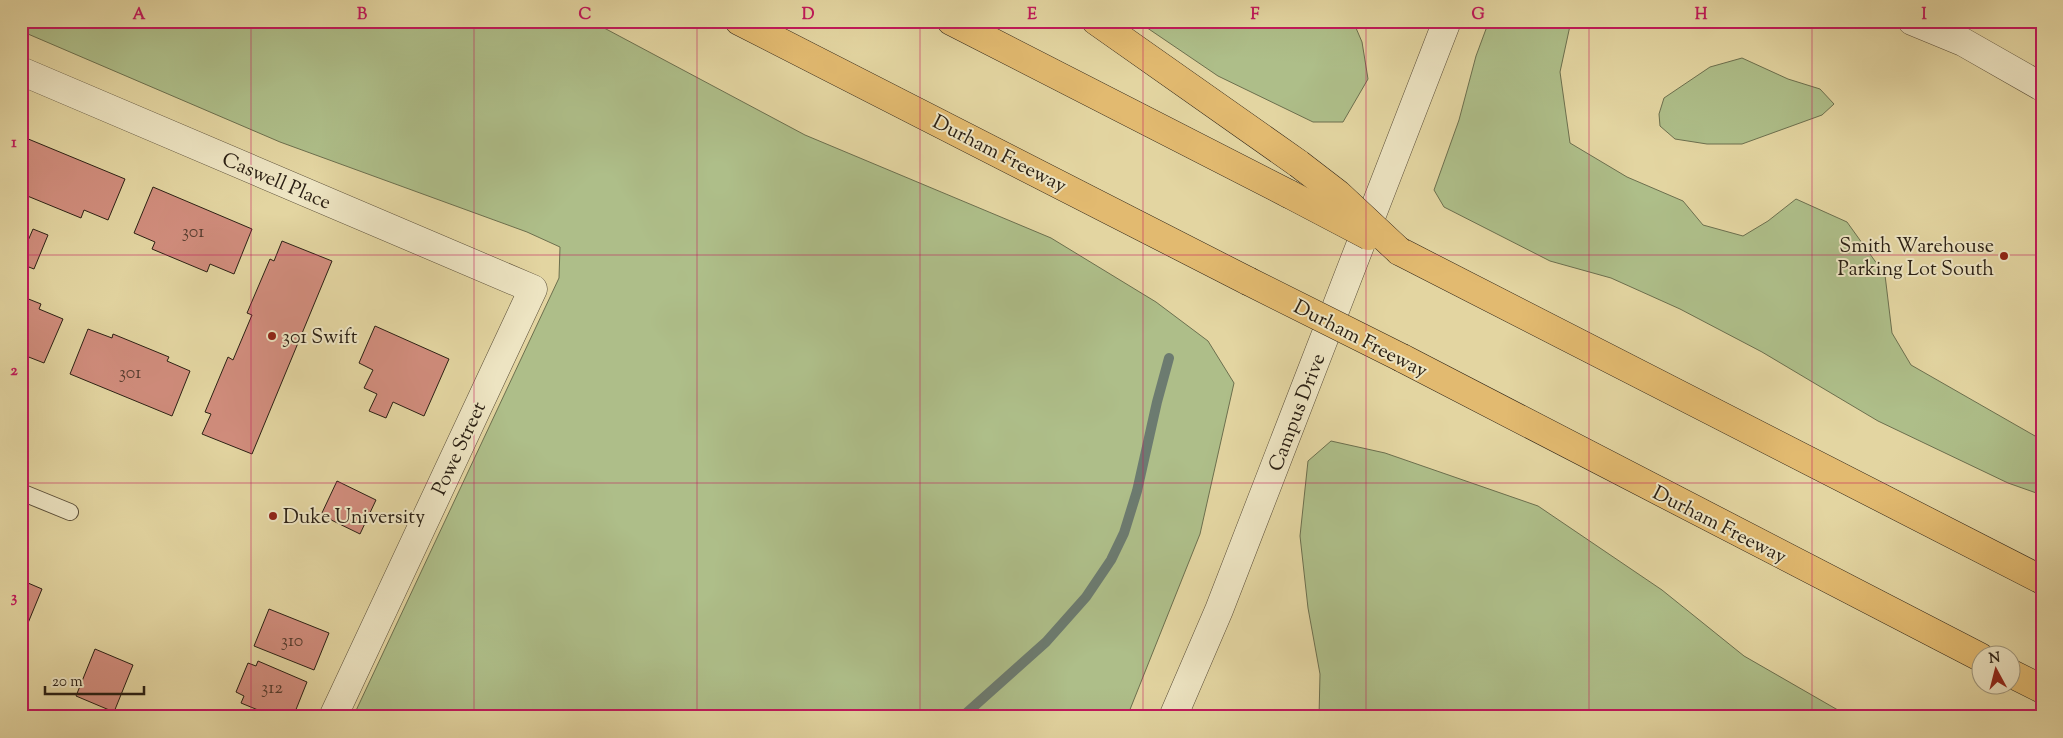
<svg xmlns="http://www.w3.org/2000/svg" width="2063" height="738" viewBox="0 0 2063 738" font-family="'Sorts Mill Goudy',serif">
<rect width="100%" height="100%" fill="#e3d5a1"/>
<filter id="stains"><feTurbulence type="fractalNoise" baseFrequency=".004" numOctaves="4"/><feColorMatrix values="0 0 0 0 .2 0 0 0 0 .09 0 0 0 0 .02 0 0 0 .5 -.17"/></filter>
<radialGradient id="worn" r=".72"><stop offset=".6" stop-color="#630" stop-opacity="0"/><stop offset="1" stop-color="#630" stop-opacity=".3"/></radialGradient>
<g fill="#aebe89" stroke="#6c6f4e">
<polygon points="21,21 591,21 805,135 1051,238 1156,302 1208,341 1234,383 1200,534 1127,717 353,717 559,278 560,247 527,232 280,142 21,31"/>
<polygon points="1137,21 1353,21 1362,42 1368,79 1343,122 1313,122 1218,76"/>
<polygon points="1489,21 1571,21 1560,72 1570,143 1627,177 1683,201 1703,225 1743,236 1768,221 1796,199 1847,222 1885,275 1892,333 1911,365 2042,440 2042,495 2008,483 1878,421 1762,352 1680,309 1611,278 1550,261 1444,207 1434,190 1459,120 1476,56"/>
<polygon points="1742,58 1788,79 1820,89 1834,104 1822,115 1742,144 1707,144 1675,139 1660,126 1659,114 1664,98 1710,67"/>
<polygon points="1331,441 1385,453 1538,506 1662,590 1744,656 1850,717 1319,717 1320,674 1308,608 1300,536 1308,461"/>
</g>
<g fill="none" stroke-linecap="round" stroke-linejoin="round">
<polyline stroke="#6c7b70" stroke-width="10" points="962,717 1046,642 1086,597 1111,560 1124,533 1137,491 1157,402 1169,358"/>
</g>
<g fill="#d18d7d" stroke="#2b2014">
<polygon points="21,136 125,179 108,220 84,210 81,218 25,195 28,187 21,184"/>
<polygon points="153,187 252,229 234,274 210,264 207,272 152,249 155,242 134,233"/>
<polygon points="33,229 48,235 34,269 21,264 21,257"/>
<polygon points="282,241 332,261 252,454 202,434 211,414 205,412 228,357 233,360 252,315 247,313 270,259 274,261"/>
<polygon points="21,296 41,304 39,309 63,319 44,363 21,354"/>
<polygon points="375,326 449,359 424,416 393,402 386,418 369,411 377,394 364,388 373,370 359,363"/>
<polygon points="88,329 112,338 113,334 169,357 167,361 190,371 172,416 70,374"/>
<polygon points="337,481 376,500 360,534 321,515"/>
<polygon points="21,580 42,589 21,640"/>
<polygon points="269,609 329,633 314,670 254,646"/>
<polygon points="95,649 133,665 114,712 76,696"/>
<polygon points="258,661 307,682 293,717 275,717 241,703 244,696 236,692 248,663 256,666"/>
</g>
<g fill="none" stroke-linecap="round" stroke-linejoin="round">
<defs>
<polyline id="lane" points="21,492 70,512"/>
<g id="street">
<polyline points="1912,21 1963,42 2042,87"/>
<polyline points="21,71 533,289 333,717"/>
<polyline points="1173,717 1219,610 1447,21"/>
</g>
<g id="highway">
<polyline points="739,21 1248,281"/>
<polyline points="951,21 1289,194"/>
<polyline points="1096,21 1299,164"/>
<polyline points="1399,251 2042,580"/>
<polyline points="1402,358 1980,657"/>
<polyline points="2010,673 2042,689"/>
</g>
</defs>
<use href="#lane" stroke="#594d37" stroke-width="18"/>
<use href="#street" stroke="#594d37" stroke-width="29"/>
<use href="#highway" stroke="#2b2014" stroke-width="29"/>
<use href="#lane" stroke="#ede4c2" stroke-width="16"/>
<use href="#street" stroke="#ede4c2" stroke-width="28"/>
<use href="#highway" stroke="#e2ba70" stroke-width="28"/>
<defs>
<g id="highway-bridge">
<polyline points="1299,164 1338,194 1399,251"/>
<polyline points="1289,194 1369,236"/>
<polyline points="1248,281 1402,358"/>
</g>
</defs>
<use href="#highway-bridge" stroke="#2b2014" stroke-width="29" stroke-linecap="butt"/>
<use href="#highway-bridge" stroke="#e2ba70" stroke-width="28"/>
</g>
<path fill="none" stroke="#c2185b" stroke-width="1" stroke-opacity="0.55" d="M251,21v696M474,21v696M697,21v696M920,21v696M1143,21v696M1366,21v696M1589,21v696M1812,21v696M21,255h2021M21,483h2021"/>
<g fill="#8f2418" stroke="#ede4c2" stroke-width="2">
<circle cx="2004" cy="256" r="5"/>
<circle cx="272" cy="336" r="5"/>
<circle cx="273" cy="516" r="5"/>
</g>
<g text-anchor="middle" stroke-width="4" stroke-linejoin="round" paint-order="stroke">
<g font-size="18" fill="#543b2e">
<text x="193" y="237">301</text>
<text x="130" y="378">301</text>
<text x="292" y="646">310</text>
<text x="272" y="693">312</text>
</g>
<g font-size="20" fill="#2b2014" stroke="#ede4c2">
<text transform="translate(1000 153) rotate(27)" y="7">Durham Freeway</text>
<text transform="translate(277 180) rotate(23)" y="7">Caswell Place</text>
<text transform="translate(1361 338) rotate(27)" y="7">Durham Freeway</text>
<text transform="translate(1296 412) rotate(-69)" y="7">Campus Drive</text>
<text transform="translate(458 448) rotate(-65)" y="7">Powe Street</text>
<text transform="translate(1720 524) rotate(27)" y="7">Durham Freeway</text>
</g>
<g font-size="20" fill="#2b2014" stroke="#ede4c2" text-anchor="start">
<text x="1994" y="252" text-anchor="end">Smith Warehouse<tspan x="1994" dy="23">Parking Lot South</tspan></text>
<text x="282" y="343">301 Swift</text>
<text x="283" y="523">Duke University</text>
</g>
</g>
<rect width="2063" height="738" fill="none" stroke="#e3d5a1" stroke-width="55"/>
<g transform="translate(1996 670) rotate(353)"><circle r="24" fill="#ede4c2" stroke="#9f967c"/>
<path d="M0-4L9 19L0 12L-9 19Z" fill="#8f2418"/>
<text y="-8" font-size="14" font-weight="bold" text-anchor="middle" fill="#2b2014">N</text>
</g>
<path d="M45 686v8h99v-8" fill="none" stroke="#2b2014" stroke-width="2.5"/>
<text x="52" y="686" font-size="15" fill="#2b2014" stroke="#ede4c2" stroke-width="4" paint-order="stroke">20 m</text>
<rect x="28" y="28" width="2008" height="682" fill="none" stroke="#c2185b" stroke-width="2"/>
<g font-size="16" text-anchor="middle" font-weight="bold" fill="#c2185b">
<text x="139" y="19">A</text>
<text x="362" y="19">B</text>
<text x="585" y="19">C</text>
<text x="808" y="19">D</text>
<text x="1032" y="19">E</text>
<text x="1255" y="19">F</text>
<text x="1478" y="19">G</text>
<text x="1701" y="19">H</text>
<text x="1924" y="19">I</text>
<text x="14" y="147">1</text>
<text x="14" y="375">2</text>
<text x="14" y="602">3</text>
</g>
<rect width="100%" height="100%" filter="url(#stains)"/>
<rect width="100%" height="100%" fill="url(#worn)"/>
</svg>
